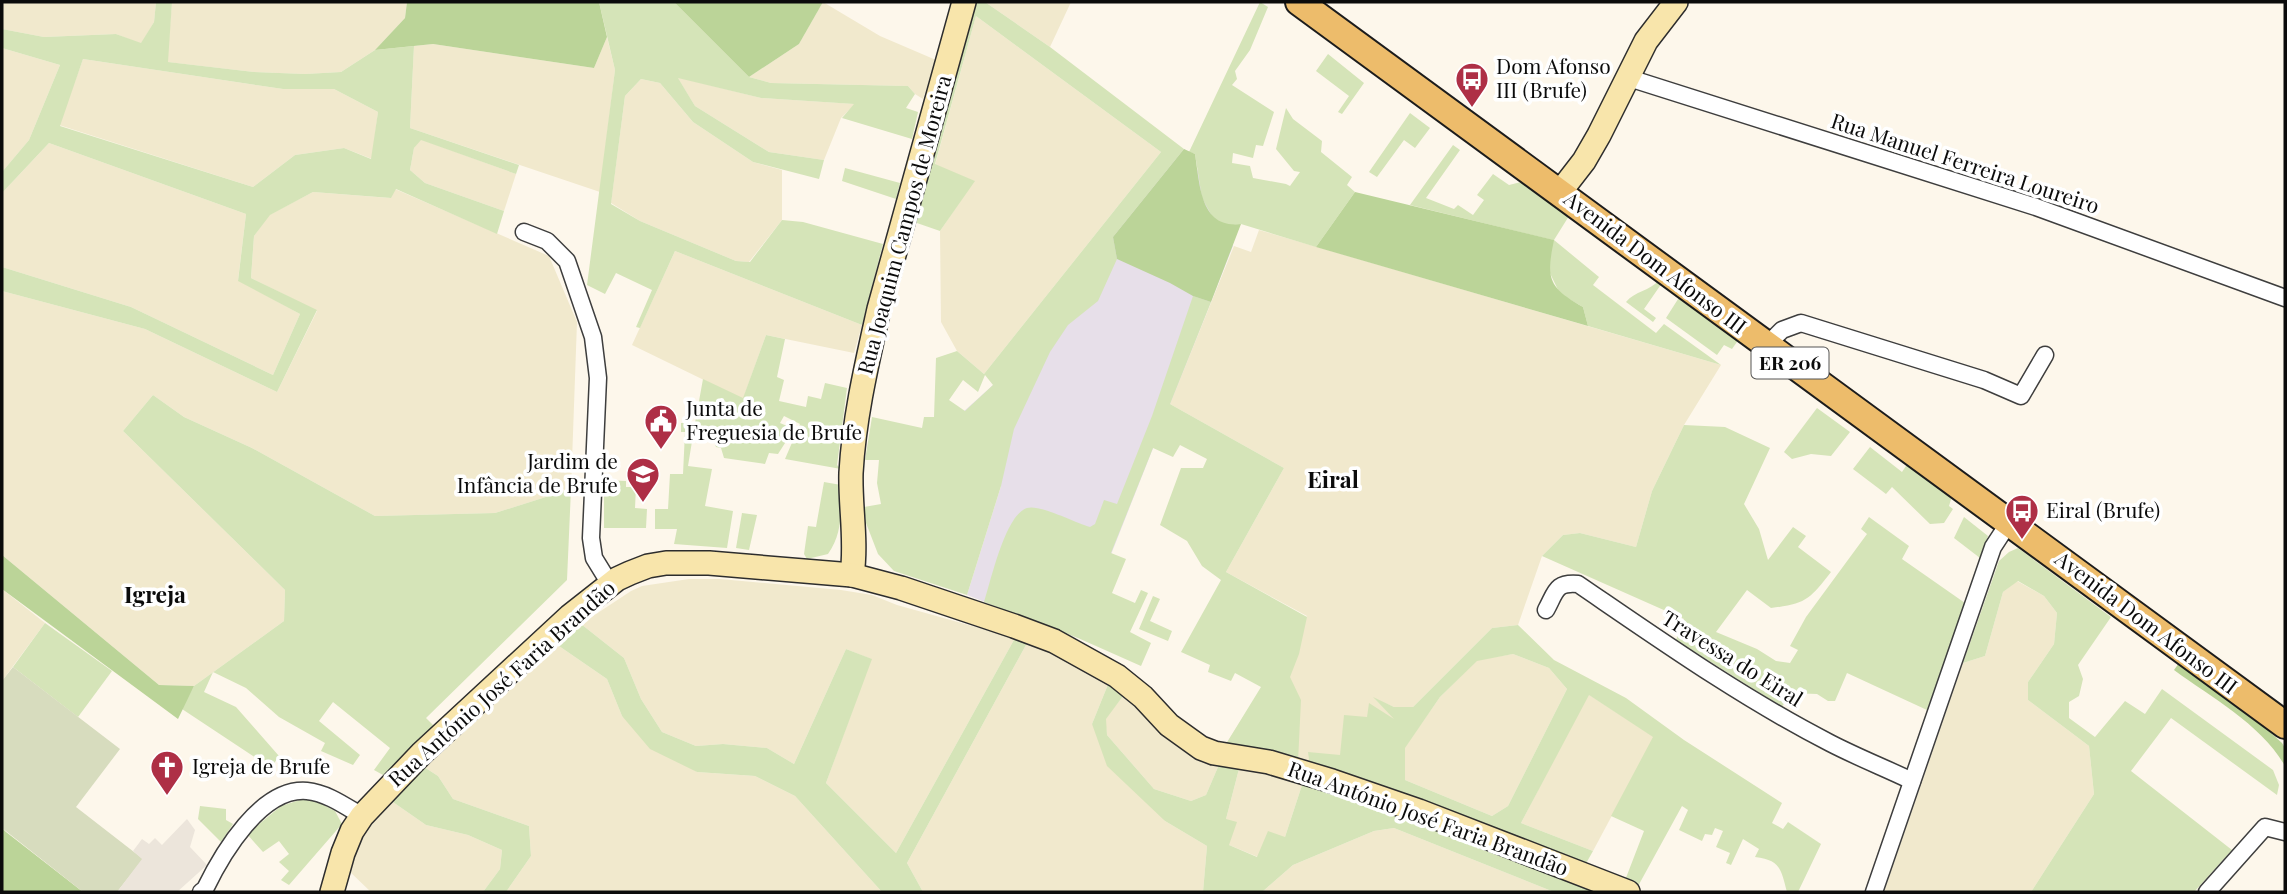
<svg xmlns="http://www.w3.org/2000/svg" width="2287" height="894" viewBox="0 0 2287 894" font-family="'Playfair Display',serif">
<rect width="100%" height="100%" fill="#fdf7eb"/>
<polygon fill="#e7dfe9" points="1184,149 1189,152 1233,246 1078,638 967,595 1001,486 953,421 993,385"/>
<g fill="#f1e9cd">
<polygon points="2,2 156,2 154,22 141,44 116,34 44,37 2,29"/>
<polygon points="172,2 407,2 405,18 375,50 341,72 305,74 254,72 167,62"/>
<polygon points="823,2 880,36 936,60 923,99 915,94 908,86 771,83 749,77 799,44"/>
<polygon points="985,2 1071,2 1050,47"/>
<polygon points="976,16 1161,152 984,374 957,351 941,322 940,231 974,181 935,165"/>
<polygon points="607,37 615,70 600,192 410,128 414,46 433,44 594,68"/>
<polygon points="2,48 60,65 29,140 2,172"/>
<polygon points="83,59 283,89 334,89 378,112 372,159 344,148 295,155 253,187 59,125"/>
<polygon points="677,77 761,98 855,104 841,118 824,160 769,152 695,106"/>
<polygon points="641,79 660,83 693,122 753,162 782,170 782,220 749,262 736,261 640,221 611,203 625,96"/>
<polygon points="420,139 516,174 504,211 425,183 410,170 414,148"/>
<polygon points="49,143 246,214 238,280 300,314 273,375 131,307 2,267 2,193"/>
<polygon points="395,189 549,256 577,322 571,489 495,513 375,516 252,448 184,417 153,395 123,431 285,590 284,621 194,686 159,685 2,555 2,291 145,329 277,392 317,311 251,278 254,236 269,215 313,192 390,198"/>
<polygon points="1259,230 1721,365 1684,425 1652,491 1636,547 1580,533 1563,535 1542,556 1518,625 1492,628 1413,707 1394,707 1375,699 1398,722 1405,747 1440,697 1477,660 1513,654 1549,668 1567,689 1508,806 1492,816 1405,780 1397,793 1226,744 1307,616 1226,572 1284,468 1170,404 1234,246 1251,252"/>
<polygon points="675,251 862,325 854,353 766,335 743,399 632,345"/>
<polygon points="689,579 720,579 841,590 872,595 897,605 1015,638 896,853 826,783 871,659 846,649 794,764 767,748 723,744 696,746 662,732 641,699 624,658 581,624 631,591 642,586"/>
<polygon points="2017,581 2044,596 2057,613 2054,644 2028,682 2028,700 2089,746 2094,794 2031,892 1884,892 1963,663 1985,656 2003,592"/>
<polygon points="2,589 45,623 2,681"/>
<polygon points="1027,643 1067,658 1109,682 1092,724 1165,821 1207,846 1203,892 923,892 907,863"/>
<polygon points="559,646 607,679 622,716 697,772 755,776 795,796 882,892 506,892 531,856 529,826 453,799 438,776 424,767"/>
<polygon points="1126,692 1221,760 1206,795 1191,801 1154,789 1107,735 1105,719"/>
<polygon points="1588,694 1654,737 1593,851 1521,823"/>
<polygon points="1240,765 1304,779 1285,837 1258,857 1229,845 1226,819"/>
<polygon points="390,800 426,825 468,835 502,850 500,869 483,892 371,892 347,869 371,821"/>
<polygon points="1394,828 1554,892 1262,892 1293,865 1374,831"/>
</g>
<g fill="#d5e4b8" fill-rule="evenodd">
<path d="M156,2h16l-4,60 86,10 51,2 36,-2 34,-22 39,-4 -4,82 109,37 -3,9 -95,-34 -7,8 -4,22 15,13 79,28 -7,23 -101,-45 -5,9 -78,-6 -43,23 -16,21 -3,42 66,32 -40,82 -132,-63 -143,-38v-24l129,40 142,68 27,-61 -62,-33 8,-67 -197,-71 -47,50v-21l27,-32 31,-75 -58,-17v-19l42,8 72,-3 25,9 13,-21zM83,59l200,30h51l44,23 -7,47 -27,-11 -49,7 -42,32 -193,-61z"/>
<polygon points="599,2 674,2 749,77 771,83 908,86 915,94 906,108 918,112 912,139 842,118 854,104 761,98 678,78 695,106 769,152 824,160 819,179 753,162 693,122 660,83 641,79 625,96 611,204 640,221 736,261 750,262 782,220 803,222 883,244 862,325 675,251 640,328 636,327 652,290 616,273 605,294 587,285 615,70"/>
<path d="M975,2h10l65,45 134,102 -71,88 4,22 -19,42 -30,24 -18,27 -36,77 -13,57 -34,109 -73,-24 -16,-17 -12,-31 -2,-16 17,-3 -4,-21 2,-23h-14l7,-43 50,11 2,-11h10l2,-59 21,-7 27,23 177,-222 -185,-136 -41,148 40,17 -35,50 -26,-9zM985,375l8,10 -28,26 -16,-11 14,-20 15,12z"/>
<polygon points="1260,2 1268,7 1250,50 1235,71 1237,79 1232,85 1274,112 1263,146 1256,145 1253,158 1233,153 1232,163 1250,166 1253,178 1286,184 1290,186 1300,172 1294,171 1276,149 1286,108 1293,119 1322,141 1321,152 1352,177 1347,185 1355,192 1316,247 1241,224 1226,226 1213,218 1202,198 1195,154 1189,152"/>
<polygon points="1328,54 1364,83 1342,114 1338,112 1349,96 1316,71"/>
<polygon points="1410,113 1430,128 1415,148 1404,140 1377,177 1369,172"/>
<polygon points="1453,145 1460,150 1426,198 1454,209 1458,205 1473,215 1484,200 1477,195 1493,174 1509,185 1521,182 1569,216 1554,240 1599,277 1593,285 1656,333 1664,324 1721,365 1588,326 1583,307 1560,294 1548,269 1553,240 1410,205"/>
<polygon points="845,168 900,183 896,199 842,181"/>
<path d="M1659,280l3,3 -18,26 12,9 -3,4 -27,-20c9,-11 24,-11 33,-22z"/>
<path d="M1193,296l18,6 -41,102 114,64 -58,104 81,45 -8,37 -9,23 11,23 -3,62 -72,-18 35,-57 -26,-14 -4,8 -23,-9 2,-7 -29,-13 40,-72 -19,-14 -15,-25 -27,-16 21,-57h22l4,-9 -27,-14 -7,12 -20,-9 -42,105 15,6 -14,34 23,10 6,-13 7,3 -18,39 21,11 -10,23 -63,-28 -94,-36c7,-21 21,-87 43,-94 13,-4 48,15 63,19l5,-3 9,-24 13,4 35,-88z"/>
<polygon points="1680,296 1739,339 1732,349 1724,345 1717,355 1666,318"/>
<polygon points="766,335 785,339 777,377 784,380 779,401 806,407 808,396 821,399 825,383 847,388 837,465 841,469 785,459 800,424 784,416 780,423 794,429 778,454 769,453 765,464 724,458 721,448 716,447 711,433 694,429 688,466 712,469 705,506 733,511 727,548 674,544 677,529 655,529 655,509 668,509 670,474 683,474 685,432 681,432 681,423 695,423 703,379 743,398"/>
<polygon points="153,395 184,417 252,448 375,516 495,513 571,489 567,580 426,718 434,726 383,775 374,770 390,748 333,702 319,721 360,755 353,765 321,751 325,743 279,717 246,688 213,672 204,692 236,707 279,756 271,768 182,709 194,686 284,621 285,590 123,431"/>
<polygon points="1817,408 1850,432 1831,456 1811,454 1792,459 1784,452"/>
<path d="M1684,425l41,2 45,21 -26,56 15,25 9,31 25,-33 13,9 -8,11 33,25c-21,27 -25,32 -60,36l-24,-18 -31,42 41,17 19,12 14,2 8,-13 -8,-4 16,-29 61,-83 -6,-5 8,-12 40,29 -7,13 63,44 -38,107 -80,-37 -12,28h-7l-11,-7 -27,-1 -8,14 -106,-67 8,-21 -142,-63 21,-21 17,-2 56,14 16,-56z"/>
<polygon points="1870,447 1902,472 1908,463 1952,496 1949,506 1953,509 1944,523 1930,524 1892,487 1886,494 1853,469"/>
<polygon points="604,480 626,481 626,487 636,487 635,508 647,509 646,528 604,528"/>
<path d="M824,482l17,3c0,25 2,48 -13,69l-21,5 -3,-5 4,-28 8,1z"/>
<polygon points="742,513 757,515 749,550 736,548"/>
<polygon points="1964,517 1988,536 1980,558 1954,538"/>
<polygon points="2018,548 2111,617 2078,665 2083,679 2079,696 2069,702 2069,718 2095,737 2125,701 2145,714 2162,689 2273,770 2279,785 2277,795 2171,718 2131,771 2232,850 2194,892 2031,892 2094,794 2089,746 2028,700 2028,682 2054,644 2057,613 2044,596 2018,581 2003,592 1985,656 1963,663 1999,561 2009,552"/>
<polygon points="1153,596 1160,599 1150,621 1172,631 1168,641 1139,629"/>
<polygon points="45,623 112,671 78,717 13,667"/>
<polygon points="581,624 624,658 641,699 662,732 696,746 723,744 767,748 794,764 846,649 872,659 826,783 896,853 1015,638 1027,643 907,863 923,892 882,892 795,796 755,776 697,772 650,749 622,716 607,679 559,646"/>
<path d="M1518,625l36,35 72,38 58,42 98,63 -10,20 11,6 5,-7 33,22 -23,48h-11c-6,-22 -6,-32 -32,-35l4,-8 -16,-10 -12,26 -5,-2 4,-10 -14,-6 7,-16 -8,-3 -3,7 -7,-1 -3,7 -23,-11 9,-20 -6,-4 -45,82 -13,-5 20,-52 -33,-15 42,-79 -64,-42 -68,128 72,28 -9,16 -274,-101 -2,-14 32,3 4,-40 23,2 2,-14 25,16 -21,-22 21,10h19l79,-79zM1513,654l36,14 18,21 -59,117 -16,10 -87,-36v-32l35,-51 37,-36z"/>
<polygon points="1109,682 1126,692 1106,719 1107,735 1154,789 1191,801 1206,795 1221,760 1240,765 1226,819 1237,822 1229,845 1257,857 1268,831 1285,837 1304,779 1601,892 1554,892 1394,828 1374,831 1293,865 1262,892 1203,892 1207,846 1165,821 1107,766 1092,724"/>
<polygon points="424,767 438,776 453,799 529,826 531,856 506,892 483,892 500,869 502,850 468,835 426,825 390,800"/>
<polygon points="309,797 335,811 342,824 289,885 281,880 289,871 279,862 289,854 279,841 263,852 247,834 281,806"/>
<polygon points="200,806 226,809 226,820 233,824 221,842 198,819"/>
</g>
<g fill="#bbd498">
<polygon points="407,2 599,2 607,37 594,68 433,44 375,50 405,18"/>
<polygon points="674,2 823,2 799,44 749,77"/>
<path d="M1184,149l11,5c5,31 5,75 46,70l-30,78 -18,-6 -23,-13 -53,-24 -4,-22z"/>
<path d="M1355,192l199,48c-8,39 -6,47 29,67l5,19 -272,-79z"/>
<polygon points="2,555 159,685 194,686 178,719 2,589"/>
<path d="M2179,663l81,60 22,20 3,5v18c-24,-42 -73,-68 -111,-96z"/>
<polygon points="2,828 6,832 83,892 2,892"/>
</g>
<polygon fill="#d7dcbe" points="13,667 120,749 76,807 143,859 117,892 83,892 2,828 2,681"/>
<polygon fill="#ece5db" points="187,819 195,830 190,847 207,865 177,892 117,892 142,859 133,851 142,839 149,844 155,838 162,845"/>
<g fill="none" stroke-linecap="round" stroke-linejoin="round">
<defs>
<g id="street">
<polyline points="1629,78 2036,207 2285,298"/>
<polyline points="524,232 547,241 567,261 593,337 598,378 591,538 594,558 610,584"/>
<polyline points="1766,346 1782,330 1801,323 1984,380 2021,396 2045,355"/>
<path d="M1546,610c10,-18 9,-28 32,-26 82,56 164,114 252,159 27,14 55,25 82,38"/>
<path d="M201,892l4,-3c17,-35 56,-102 102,-98 20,2 38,15 55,25"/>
<polyline points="1874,892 1993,547 2010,521"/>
<polyline points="2207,892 2265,827 2285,832"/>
</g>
<g id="secondary">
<polyline points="1560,192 1584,161 1599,135 1646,41 1676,2"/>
<path d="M852,575c5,-34 -2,-68 -1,-102 3,-55 16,-110 28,-164l85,-307"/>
<polyline points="332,892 343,853 352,831 362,816 422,753 570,616 617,579 630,573 648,566 666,563 709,563 852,575 901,588 1014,626 1054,641 1117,676 1143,697 1169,725 1201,748 1214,753 1269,762 1332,781 1419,811 1628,892"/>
</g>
<polyline id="primary" points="1299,2 2285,725"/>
</defs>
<use href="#street" stroke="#3e3e3e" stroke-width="19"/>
<use href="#secondary" stroke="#2d2d2d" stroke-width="26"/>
<use href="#primary" stroke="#1c1c1c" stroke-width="30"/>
<use href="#street" stroke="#fff" stroke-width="16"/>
<use href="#secondary" stroke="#f8e5ab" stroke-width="23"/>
<use href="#primary" stroke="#edbc6b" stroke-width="26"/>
</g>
<defs>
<symbol id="bus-pin" viewBox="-11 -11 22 30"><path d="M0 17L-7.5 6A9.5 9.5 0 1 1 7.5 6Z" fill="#ae2f46" stroke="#fff"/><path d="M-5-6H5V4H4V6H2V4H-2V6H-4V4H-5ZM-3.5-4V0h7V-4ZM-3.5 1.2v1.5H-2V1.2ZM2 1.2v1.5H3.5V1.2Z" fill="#fff"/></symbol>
<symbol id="civic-pin" viewBox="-11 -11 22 30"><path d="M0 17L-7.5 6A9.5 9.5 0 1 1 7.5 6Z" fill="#ae2f46" stroke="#fff"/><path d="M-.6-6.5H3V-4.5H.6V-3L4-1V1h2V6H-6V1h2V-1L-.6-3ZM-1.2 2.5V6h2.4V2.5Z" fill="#fff"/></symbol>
<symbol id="school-pin" viewBox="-11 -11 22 30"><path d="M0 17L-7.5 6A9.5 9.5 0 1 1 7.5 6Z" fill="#ae2f46" stroke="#fff"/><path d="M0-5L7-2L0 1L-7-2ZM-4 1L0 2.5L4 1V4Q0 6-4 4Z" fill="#fff"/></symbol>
<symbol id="church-pin" viewBox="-11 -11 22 30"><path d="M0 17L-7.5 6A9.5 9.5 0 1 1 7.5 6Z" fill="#ae2f46" stroke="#fff"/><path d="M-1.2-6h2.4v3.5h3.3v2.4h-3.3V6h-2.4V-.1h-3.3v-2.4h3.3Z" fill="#fff"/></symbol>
</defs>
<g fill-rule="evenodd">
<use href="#bus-pin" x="1453" y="60" width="38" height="52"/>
<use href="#civic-pin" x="642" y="402" width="38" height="52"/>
<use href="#school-pin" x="624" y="455" width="38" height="52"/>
<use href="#bus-pin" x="2003" y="492" width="38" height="52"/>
<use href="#church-pin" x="148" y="748" width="38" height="52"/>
</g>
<g text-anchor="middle" stroke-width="7" stroke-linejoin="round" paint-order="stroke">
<rect fill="#fff" stroke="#545454" stroke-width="2" x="1751.5" y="347.5" width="77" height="31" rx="5"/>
<g font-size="19" font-weight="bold" fill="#0b0b0b">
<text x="1790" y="370">ER 206</text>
</g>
<g font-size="21" fill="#0b0b0b" stroke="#fff" text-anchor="start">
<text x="1496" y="74">Dom Afonso<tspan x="1496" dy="24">III (Brufe)</tspan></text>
<text x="686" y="416">Junta de<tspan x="686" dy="24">Freguesia de Brufe</tspan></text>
<text x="618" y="469" text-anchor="end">Jardim de<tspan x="618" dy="24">Infância de Brufe</tspan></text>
<text x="2046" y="518">Eiral (Brufe)</text>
<text x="192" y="774">Igreja de Brufe</text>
</g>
<g font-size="21" fill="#0b0b0b" stroke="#fff">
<text transform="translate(1965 164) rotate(18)" y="7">Rua Manuel Ferreira Loureiro</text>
<text transform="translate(905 225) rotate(-75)" y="7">Rua Joaquim Campos de Moreira</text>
<text transform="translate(1655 263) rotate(37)" y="7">Avenida Dom Afonso III</text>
<text transform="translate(2146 623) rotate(37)" y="7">Avenida Dom Afonso III</text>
<text transform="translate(1732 659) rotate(32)" y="7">Travessa do Eiral</text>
<text transform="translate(502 684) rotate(-42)" y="7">Rua António José Faria Brandão</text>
<text transform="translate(1428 819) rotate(20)" y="7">Rua António José Faria Brandão</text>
</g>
<g font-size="23" font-weight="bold" fill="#0b0b0b" stroke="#fff">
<text x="1333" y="488">Eiral</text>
<text x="155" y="603">Igreja</text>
</g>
</g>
<rect width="2287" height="894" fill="none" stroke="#0b0b0b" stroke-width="7"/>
</svg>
